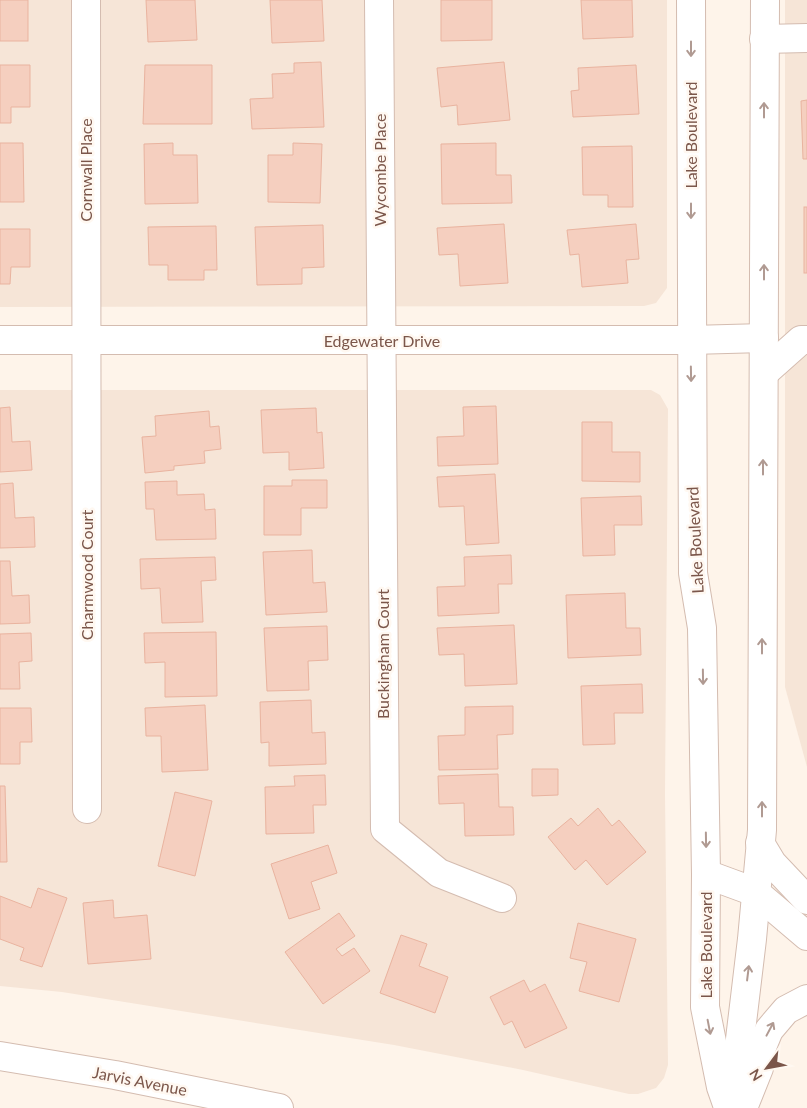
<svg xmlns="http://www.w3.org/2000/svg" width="807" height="1108" viewBox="0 0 807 1108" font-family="Lato,sans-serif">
<rect width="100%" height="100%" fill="#fef4ea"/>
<g fill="#f6e5d7">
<polygon points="0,0 667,0 667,288 656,303 644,306 0,307"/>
<polygon points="785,0 807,0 807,767 785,687"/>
<polygon points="0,390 651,390 660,395 668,409 665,795 668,1065 664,1078 656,1088 638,1094 629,1094 523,1070 394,1045 62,992 0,986"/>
</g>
<g fill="#f5cfbf" stroke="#e9b39f">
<rect x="0" y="0" width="28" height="41"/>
<polygon points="146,0 195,0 197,40 148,42"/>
<polygon points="270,0 322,0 324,41 272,43"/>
<polygon points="441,0 492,0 492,40 441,41"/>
<polygon points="581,0 632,0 633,37 583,39"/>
<polygon points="321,62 324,127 252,129 250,99 273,98 272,74 294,73 294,63"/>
<polygon points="504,62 510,120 458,125 457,105 441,107 437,68"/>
<polygon points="0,65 30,65 30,107 11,107 11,123 0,123"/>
<polygon points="145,65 212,65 212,124 143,124"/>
<polygon points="636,65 639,114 573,117 571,91 579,90 578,68"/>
<polygon points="807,100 807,159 803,159 801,101"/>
<polygon points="0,143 23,143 24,202 0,202"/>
<polygon points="173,143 173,155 197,155 198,203 145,204 144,144"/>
<polygon points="293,143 322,144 320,203 268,202 268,155 293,155"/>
<polygon points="496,143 496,175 511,175 512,203 442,204 441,144"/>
<polygon points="632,146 633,207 608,207 608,195 583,195 582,147"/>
<rect x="804" y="207" width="3" height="66"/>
<polygon points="504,224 508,283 460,286 458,254 439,255 437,228"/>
<polygon points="636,224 639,259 626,260 628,283 582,287 579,254 570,255 567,230"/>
<polygon points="323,225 324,267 302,268 302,284 257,285 255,227"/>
<polygon points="216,226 217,270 204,270 204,280 168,280 168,265 149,265 148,227"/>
<polygon points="0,229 30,229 30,267 11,267 10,284 0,284"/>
<polygon points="496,406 498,464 438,466 437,437 464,436 463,407"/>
<polygon points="10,407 12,442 30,441 32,470 0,472 0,408"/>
<polygon points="316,408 317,433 322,432 324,468 289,470 289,452 263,453 261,410"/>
<polygon points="209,411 210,427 219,426 221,449 204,451 205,463 174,466 174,470 145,473 142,437 156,436 155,416"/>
<polygon points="582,422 612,422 612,452 640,452 640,482 582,481"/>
<polygon points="495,474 499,543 466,545 464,506 439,507 437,477"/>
<polygon points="292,480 327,480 327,508 301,508 301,535 264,535 264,486 292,486"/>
<polygon points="177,481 177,495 204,494 205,510 215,509 216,539 156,540 154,509 146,509 145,482"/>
<polygon points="13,483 15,518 34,517 35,547 0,548 0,484"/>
<polygon points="641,496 642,525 614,525 615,555 583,556 581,498"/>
<polygon points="312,550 313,583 325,582 327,612 266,615 263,552"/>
<polygon points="511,555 512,584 498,584 499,613 438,616 437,587 465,586 464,557"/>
<polygon points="215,557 216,580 201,581 203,622 162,623 160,588 141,589 140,559"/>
<polygon points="0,561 10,561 12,596 29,595 30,623 0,624"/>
<polygon points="625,593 626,628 640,628 641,655 568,658 566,595"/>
<polygon points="514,625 517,684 465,686 464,654 439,655 437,628"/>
<polygon points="327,626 328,660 308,661 309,690 267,691 264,628"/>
<polygon points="216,632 217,696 165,697 165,662 145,663 144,633"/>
<polygon points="31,633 32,661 19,662 20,689 0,689 0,634"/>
<polygon points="642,684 643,713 614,713 615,744 583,745 581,686"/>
<polygon points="311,700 312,733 325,732 326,764 269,766 269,742 261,743 260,702"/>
<polygon points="205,705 208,770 162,772 161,736 146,736 145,708"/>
<polygon points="513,706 513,734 497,735 498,769 439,770 438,736 465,735 465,707"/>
<polygon points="0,708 31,708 32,742 20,742 20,764 0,764"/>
<polygon points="532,769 558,769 558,795 532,796"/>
<polygon points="498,774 499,807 513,807 514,835 465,836 464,803 439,804 438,776"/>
<polygon points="325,775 326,805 313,805 314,833 266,834 265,787 295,786 294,776"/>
<polygon points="0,786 5,786 7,862 0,862"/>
<polygon points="175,792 212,801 195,876 158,866"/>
<polygon points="598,808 612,826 619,820 646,852 607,885 586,860 575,870 548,837 571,818 578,826"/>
<polygon points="328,845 337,873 311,882 320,909 289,919 271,864"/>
<polygon points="38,888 67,898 42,967 20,960 24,948 0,939 0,896 31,908"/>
<polygon points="113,900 114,918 147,915 151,959 88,964 83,903"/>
<polygon points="339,913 355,936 336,949 342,956 354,948 370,971 323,1004 285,952"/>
<polygon points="578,923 636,939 619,1002 579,991 587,962 570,958"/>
<polygon points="401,935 427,944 419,966 448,977 435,1013 380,993"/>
<polygon points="524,980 530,992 545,984 567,1028 525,1048 512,1021 504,1025 490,997"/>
</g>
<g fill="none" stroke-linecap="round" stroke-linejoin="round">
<defs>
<g id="minor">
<polyline points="86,0 87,809"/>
<polyline points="379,0 385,829 439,873 502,898"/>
<polyline points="691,0 693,573 702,628 706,874 705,1007 721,1087 728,1107"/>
<polyline points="764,39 807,38"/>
<polyline points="0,340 691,340 764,338"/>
<polyline points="764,373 801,340 807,340"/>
<polyline points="760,843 772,863 807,900"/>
<polyline points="706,874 755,892 807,936"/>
<polyline points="0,1056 115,1075 279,1108"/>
<polyline points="729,1104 735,1081 752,939 762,830 765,0"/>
<polyline points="743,1108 759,1068 762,1047 769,1030 786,1010 807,999"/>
</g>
</defs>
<use href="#minor" stroke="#d4bcb0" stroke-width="30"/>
<use href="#minor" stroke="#fff" stroke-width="28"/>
</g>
<defs><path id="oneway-shaft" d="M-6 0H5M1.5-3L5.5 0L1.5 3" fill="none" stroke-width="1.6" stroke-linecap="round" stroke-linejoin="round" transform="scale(1.25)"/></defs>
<g stroke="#b09a92">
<use href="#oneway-shaft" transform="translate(691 49) rotate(90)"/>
<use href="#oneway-shaft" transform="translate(764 110) rotate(-90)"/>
<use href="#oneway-shaft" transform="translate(691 211) rotate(90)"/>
<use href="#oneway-shaft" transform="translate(764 272) rotate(-90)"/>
<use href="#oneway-shaft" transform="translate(691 374) rotate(89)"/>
<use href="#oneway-shaft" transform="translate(763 467) rotate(-90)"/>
<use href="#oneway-shaft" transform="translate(762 646) rotate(-90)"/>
<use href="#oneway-shaft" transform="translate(703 677) rotate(89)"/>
<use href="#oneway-shaft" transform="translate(762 809) rotate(-90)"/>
<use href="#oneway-shaft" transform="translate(706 840) rotate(89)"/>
<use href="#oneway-shaft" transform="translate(748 973) rotate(-83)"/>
<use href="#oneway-shaft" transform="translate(709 1027) rotate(79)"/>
<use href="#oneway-shaft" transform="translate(770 1029) rotate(-62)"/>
</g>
<g text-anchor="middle" stroke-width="5" stroke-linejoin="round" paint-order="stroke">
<g font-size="16" fill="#7b564a" stroke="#fff8f1">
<text transform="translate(691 135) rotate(-90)" y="6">Lake Boulevard</text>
<text transform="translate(86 170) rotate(-90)" y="6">Cornwall Place</text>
<text transform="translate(380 170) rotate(-90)" y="6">Wycombe Place</text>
<text x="382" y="347">Edgewater Drive</text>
<text transform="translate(695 540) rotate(-93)" y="6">Lake Boulevard</text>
<text transform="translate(87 575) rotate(-90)" y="6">Charmwood Court</text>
<text transform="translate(383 654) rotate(-90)" y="6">Buckingham Court</text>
<text transform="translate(706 945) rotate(-90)" y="6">Lake Boulevard</text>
<text transform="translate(140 1081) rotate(11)" y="6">Jarvis Avenue</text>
</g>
</g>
<g transform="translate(767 1068) rotate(238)" stroke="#fff8f1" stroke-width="4" paint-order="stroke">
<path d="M0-4L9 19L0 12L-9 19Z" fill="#7b564a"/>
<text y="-8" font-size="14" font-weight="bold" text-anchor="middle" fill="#7b564a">N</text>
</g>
</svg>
